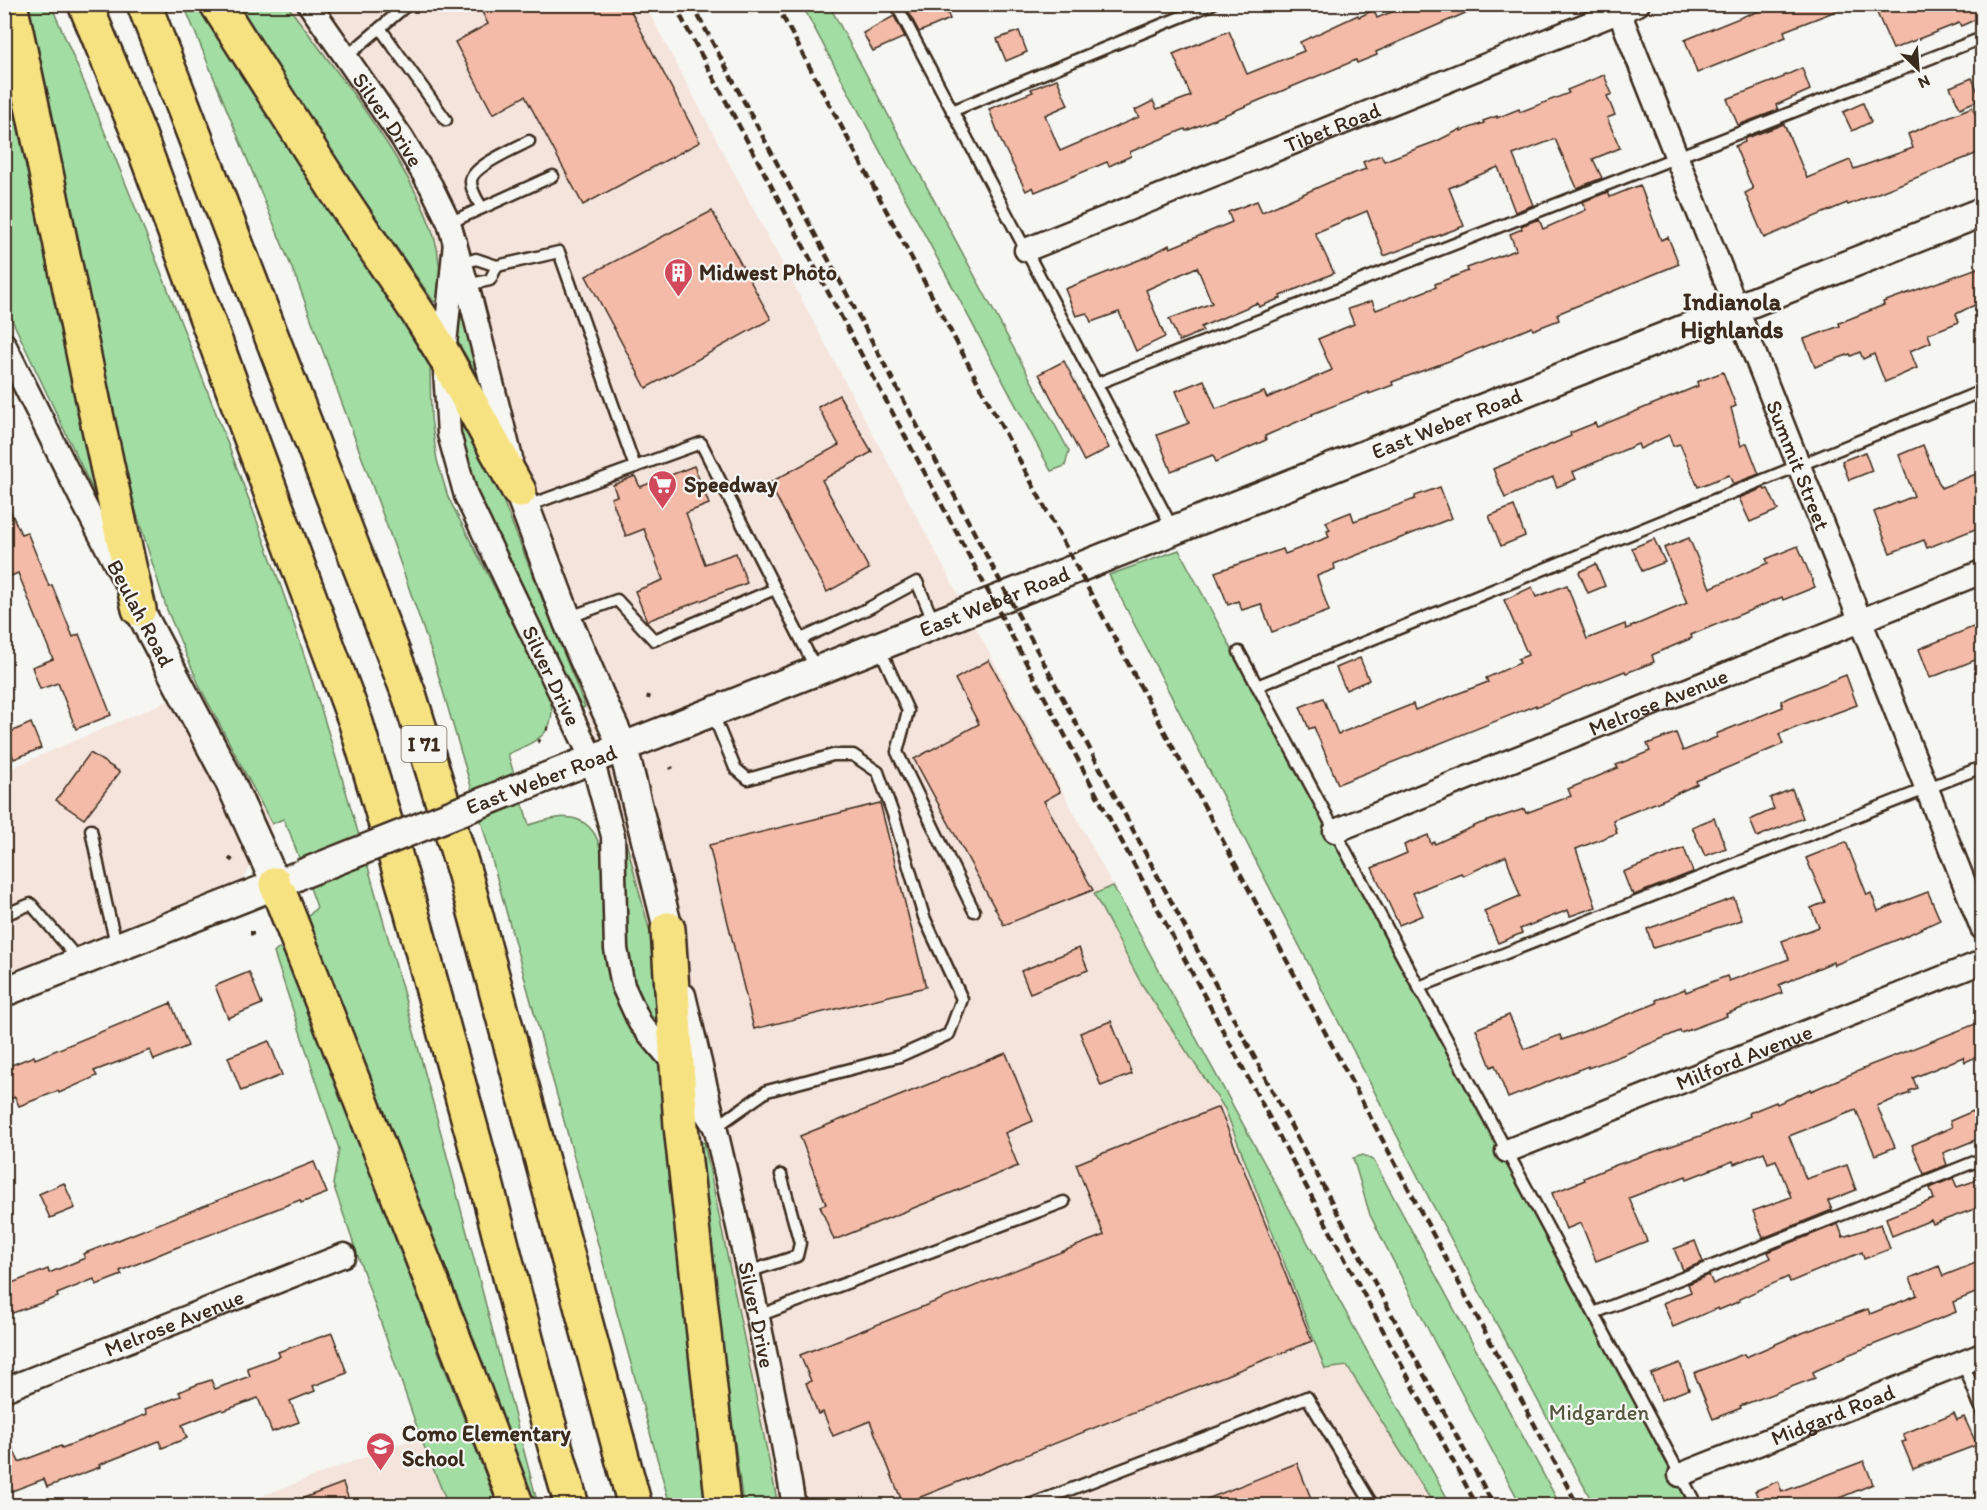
<svg xmlns="http://www.w3.org/2000/svg" width="1987" height="1510" viewBox="0 0 1987 1510" font-family="Itim,sans-serif">
<rect width="100%" height="100%" fill="#f6f6f2"/>
<filter id="ink" filterUnits="userSpaceOnUse"><feTurbulence type="fractalNoise" baseFrequency=".0167" numOctaves="2"/><feDisplacementMap in="SourceGraphic" scale="12" xChannelSelector="R" yChannelSelector="G"/><feConvolveMatrix kernelMatrix="1 2 1 2 8 2 1 2 1" color-interpolation-filters="sRGB"/></filter>
<g filter="url(#ink)">
<g fill="#f5e4dc">
<polygon points="287,5 645,5 1113,886 1095,895 1141,983 1225,1109 1324,1369 1347,1366 1434,1505 778,1505 704,1142 605,761 585,707 504,503 488,377 441,275 437,248 429,221 416,191 372,120"/>
<polygon points="200,687 272,824 235,897 5,993 5,771"/>
<polygon points="420,1436 448,1505 236,1506"/>
</g>
<g fill="#a2dda3" stroke="#6e8460" stroke-width="1.5">
<path d="M26,5h25c58,133 111,268 163,403 32,84 65,168 92,253 88,277 157,559 231,840l-5,2 -226,-584 11,-12 -27,-74 -7,-14 -11,5 -72,-137 -33,-77 -45,-143z"/>
<path d="M184,5h16l227,349 3,13 1,51 6,42 11,37 101,197c11,38 -10,46 -41,60l21,71c23,-7 49,-16 65,8 4,6 6,16 9,23l18,150 18,33 20,25 3,13 48,428h-40l-186,-674 -51,-174 -38,-109 -97,-265z"/>
<path d="M234,5h53c36,48 74,97 106,148 18,30 36,60 44,95 3,17 4,33 3,50l-6,4 -173,-252z"/>
<polygon points="802,5 829,5 1069,451 1065,466 1051,471"/>
<polygon points="4,65 99,499 97,499 5,305"/>
<polygon points="458,275 480,380 453,334"/>
<polygon points="461,407 504,503 585,707 577,711 474,501 452,422"/>
<polygon points="1179,550 1689,1505 1594,1505 1429,1198 1109,575"/>
<path d="M625,838l27,102 8,83 -8,1c-6,-14 -14,-28 -19,-43 -13,-41 -8,-100 -8,-143z"/>
<polygon points="1113,886 1451,1505 1434,1505 1347,1366 1325,1369 1225,1109 1141,983 1094,894"/>
<polygon points="279,948 288,958 497,1505 448,1505 420,1436 333,1184 339,1149 274,953"/>
<polygon points="704,1142 778,1505 743,1505 696,1144"/>
<polygon points="1363,1155 1374,1161 1560,1505 1521,1505 1435,1343 1370,1215 1353,1158"/>
</g>
<g fill="#f3bba8" stroke="#3b2a1e" stroke-width="1.5">
<polygon points="478,4 627,4 700,142 583,205 525,96 493,114 455,42 488,24"/>
<polygon points="915,4 944,4 950,19 919,32 907,9"/>
<polygon points="1421,4 1486,4 1376,52 1377,55 1357,63 1356,60 1186,131 1185,129 1130,152 1131,156 1109,166 1107,162 1035,192 1033,187 1026,191 1001,141 989,109 1033,92 1031,89 1057,79 1068,105 1045,115 1060,151 1139,117 1135,110 1153,101 1157,109 1191,96 1173,54 1229,31 1247,74 1304,51 1300,42 1358,15 1359,17 1374,10 1377,18 1401,8 1403,12"/>
<polygon points="1775,4 1849,6 1784,31 1786,37 1697,73 1685,40 1749,14 1749,15"/>
<polygon points="1873,4 1983,4 1983,16 1961,26 1959,23 1893,49"/>
<polygon points="894,16 905,37 873,51 863,33"/>
<polygon points="1019,31 1027,52 1006,61 997,39"/>
<polygon points="1802,68 1810,90 1776,105 1778,110 1738,125 1727,99 1784,77 1784,76"/>
<polygon points="1604,75 1612,94 1607,96 1615,115 1607,118 1620,148 1593,159 1602,178 1577,188 1555,139 1513,155 1533,205 1515,212 1498,167 1449,188 1464,226 1384,256 1367,211 1315,233 1334,273 1280,296 1281,298 1259,307 1257,303 1201,327 1203,331 1179,341 1169,319 1212,303 1197,267 1146,290 1165,337 1136,351 1119,312 1091,322 1087,313 1076,316 1065,289 1149,256 1169,245 1170,248 1180,244 1232,222 1228,212 1257,201 1262,212 1330,182 1366,169 1363,162 1381,155 1384,161 1437,141 1461,129 1461,131 1484,123 1483,121 1497,116 1497,118 1519,109 1520,112 1569,93 1567,90"/>
<polygon points="1972,78 1981,99 1960,108 1950,87"/>
<polygon points="1863,103 1871,122 1852,131 1843,112"/>
<polygon points="1972,107 1983,131 1983,151 1848,205 1847,203 1764,238 1745,193 1753,189 1735,146 1745,142 1744,139 1784,124 1807,178 1850,160 1854,169 1913,148 1908,134"/>
<polygon points="1640,185 1661,240 1668,237 1679,264 1557,314 1559,320 1533,330 1532,327 1449,361 1392,382 1393,385 1369,394 1369,392 1312,414 1313,415 1265,436 1266,440 1216,462 1213,455 1171,471 1157,435 1189,423 1176,391 1204,380 1216,409 1264,392 1267,398 1332,370 1318,339 1354,324 1348,309 1372,301 1376,310 1436,287 1435,284 1468,271 1467,268 1516,250 1510,234 1522,229 1521,226 1539,219 1543,229 1586,210 1582,202 1608,192 1610,197"/>
<polygon points="712,211 771,319 646,388 586,276"/>
<polygon points="1983,266 1983,301 1956,314 1959,322 1928,334 1931,342 1910,351 1917,368 1885,382 1874,354 1863,359 1860,352 1851,356 1850,354 1815,367 1804,339 1840,326 1839,323 1884,305 1883,302"/>
<polygon points="1064,361 1109,448 1084,461 1039,374"/>
<polygon points="1723,372 1736,406 1731,408 1741,446 1747,443 1759,474 1733,484 1729,475 1698,487 1680,444 1673,446 1669,435 1640,449 1638,444 1573,472 1576,479 1557,487 1553,477 1505,498 1493,469 1571,436 1570,433 1595,423 1597,427 1698,386 1697,382"/>
<polygon points="839,395 872,452 822,480 869,569 827,592 769,483 839,445 818,407"/>
<polygon points="1923,445 1941,488 1976,474 1983,490 1983,526 1927,548 1924,540 1890,553 1874,512 1914,496 1899,455"/>
<polygon points="1865,452 1872,471 1849,480 1842,461"/>
<polygon points="694,466 709,504 686,513 705,564 736,553 747,583 647,621 635,591 663,580 644,529 626,536 611,498 617,496 613,485 635,476 640,487"/>
<polygon points="1440,487 1452,518 1334,564 1335,569 1317,576 1329,611 1272,632 1261,604 1242,610 1238,601 1228,605 1215,572 1283,549 1285,554 1329,537 1327,531 1330,530 1326,522 1351,512 1354,521 1415,499 1415,496"/>
<polygon points="1764,488 1765,490 1768,489 1778,510 1750,522 1739,498"/>
<polygon points="4,497 21,534 27,532 49,586 52,585 73,637 79,634 111,715 76,729 58,683 40,689 32,667 53,659 18,573 4,579"/>
<polygon points="1514,506 1525,536 1501,546 1489,516"/>
<polygon points="1689,538 1710,588 1768,563 1766,559 1798,546 1815,587 1783,600 1782,597 1691,635 1692,638 1652,655 1654,662 1626,673 1625,671 1536,707 1536,705 1338,784 1314,727 1309,729 1300,707 1323,698 1338,734 1413,704 1415,710 1488,682 1486,678 1520,663 1518,659 1528,655 1504,600 1532,587 1536,597 1567,585 1587,639 1625,624 1626,629 1685,604 1687,603 1664,548"/>
<polygon points="1654,539 1665,562 1642,571 1632,548"/>
<polygon points="1596,564 1605,586 1588,593 1579,572"/>
<polygon points="1983,623 1983,657 1930,678 1919,649"/>
<polygon points="1360,658 1369,680 1346,690 1336,668"/>
<polygon points="989,660 1060,792 1044,801 1093,890 1004,925 914,759 979,724 955,679"/>
<polygon points="1846,675 1857,705 1779,734 1783,744 1696,781 1697,784 1665,799 1613,820 1617,833 1576,849 1596,907 1570,916 1568,910 1520,929 1522,933 1498,943 1484,911 1520,896 1506,856 1463,876 1461,873 1413,893 1423,915 1399,925 1372,868 1407,853 1404,845 1428,835 1431,844 1434,842 1435,844 1479,824 1524,809 1526,813 1571,796 1568,789 1618,768 1616,765 1650,751 1647,744 1676,733 1683,751 1717,737 1716,734 1783,707 1781,701"/>
<polygon points="31,723 41,748 14,759 4,735"/>
<polygon points="90,753 120,772 84,819 56,800"/>
<polygon points="1792,789 1803,818 1757,837 1750,820 1774,809 1770,798"/>
<polygon points="880,803 926,987 754,1029 709,845"/>
<polygon points="1714,818 1726,848 1705,856 1692,827"/>
<polygon points="1846,842 1867,895 1871,893 1878,911 1928,892 1940,920 1899,939 1834,965 1833,962 1779,985 1782,993 1726,1014 1727,1016 1681,1033 1680,1031 1618,1057 1588,1068 1588,1066 1508,1098 1495,1065 1491,1067 1476,1029 1509,1015 1524,1049 1560,1035 1562,1040 1657,1003 1656,1000 1685,989 1686,992 1727,976 1729,981 1789,959 1782,941 1819,927 1811,908 1825,902 1806,858"/>
<polygon points="1684,848 1693,872 1634,895 1633,892 1631,893 1623,872"/>
<polygon points="1734,898 1742,920 1653,948 1647,929"/>
<polygon points="1079,948 1088,970 1030,993 1021,971"/>
<polygon points="249,972 262,1004 228,1018 215,986"/>
<polygon points="171,1003 188,1046 154,1060 150,1050 94,1071 97,1076 59,1093 58,1091 19,1106 15,1097 4,1101 4,1068 34,1056 35,1059"/>
<polygon points="1111,1021 1132,1074 1101,1086 1080,1033"/>
<polygon points="1983,1021 1983,1054 1965,1062 1963,1057 1913,1078 1917,1088 1909,1091 1910,1093 1877,1106 1895,1147 1875,1155 1856,1110 1789,1136 1806,1179 1847,1165 1856,1190 1828,1201 1832,1210 1763,1238 1753,1211 1791,1197 1776,1160 1768,1163 1764,1152 1734,1164 1733,1161 1687,1179 1686,1176 1629,1198 1647,1241 1596,1261 1581,1223 1566,1229 1552,1193 1585,1180 1584,1178 1616,1165 1700,1136 1750,1116 1749,1113 1776,1102 1777,1104 1811,1089 1811,1091 1868,1067 1868,1066"/>
<polygon points="269,1041 282,1075 241,1091 228,1057"/>
<polygon points="1006,1053 1033,1121 1005,1133 1018,1166 834,1240 820,1206 826,1204 800,1136"/>
<polygon points="1219,1107 1312,1341 903,1504 870,1421 833,1436 823,1412 818,1414 806,1383 811,1381 800,1355 1104,1235 1076,1164"/>
<polygon points="1973,1111 1983,1137 1943,1153 1947,1165 1924,1174 1912,1145 1952,1127 1950,1121"/>
<polygon points="314,1162 327,1193 301,1203 300,1200 170,1250 120,1271 122,1275 96,1285 94,1279 57,1294 58,1297 4,1316 4,1286 48,1269 49,1273 85,1258 83,1254"/>
<polygon points="1953,1178 1957,1187 1983,1178 1983,1206 1933,1224 1931,1220 1892,1236 1886,1218 1934,1199 1930,1188"/>
<polygon points="64,1183 75,1208 50,1218 39,1194"/>
<polygon points="1838,1224 1843,1237 1881,1224 1890,1249 1864,1259 1862,1252 1790,1282 1788,1277 1739,1299 1740,1301 1719,1310 1718,1308 1673,1327 1663,1303 1691,1292 1688,1284 1709,1275 1713,1284 1771,1258 1768,1252"/>
<polygon points="1695,1241 1703,1262 1683,1270 1674,1249"/>
<polygon points="1983,1260 1983,1290 1953,1302 1956,1312 1845,1356 1846,1357 1813,1372 1815,1378 1740,1406 1741,1408 1713,1419 1694,1373 1744,1354 1746,1357 1794,1336 1868,1309 1870,1314 1917,1295 1910,1278 1939,1266 1943,1276"/>
<polygon points="332,1333 347,1373 313,1386 315,1391 290,1401 299,1422 272,1432 258,1398 223,1411 222,1409 182,1425 187,1438 162,1448 159,1441 99,1465 100,1467 47,1487 44,1479 4,1494 4,1428 19,1462 61,1446 62,1448 147,1414 145,1409 181,1396 179,1392 196,1385 211,1380 215,1389 250,1376 247,1368 280,1356 278,1352"/>
<polygon points="1680,1363 1689,1389 1661,1400 1651,1374"/>
<polygon points="1954,1413 1957,1420 1964,1417 1977,1445 1913,1469 1902,1442 1906,1441 1903,1434"/>
<polygon points="1864,1461 1873,1484 1820,1506 1751,1506 1750,1504 1759,1500 1755,1491 1778,1481 1782,1492"/>
<polygon points="1297,1463 1314,1506 1193,1506 1192,1505"/>
<polygon points="343,1483 351,1506 289,1506 288,1504"/>
</g>
<g fill="none" stroke-linecap="round" stroke-linejoin="round">
<defs>
<g id="service">
<polyline points="896,4 1173,529"/>
<polyline points="380,28 446,120"/>
<polyline points="346,57 408,4"/>
<polyline points="952,111 1212,4"/>
<path d="M482,208c-4,-7 -11,-17 -11,-26 -1,-15 45,-34 58,-41"/>
<polyline points="449,223 553,176"/>
<polyline points="461,264 476,259 497,266 490,280 467,285"/>
<polyline points="497,266 559,252 635,467"/>
<polyline points="1096,384 1982,38"/>
<polyline points="527,506 701,443 817,671"/>
<polyline points="567,618 617,600 654,640 775,589"/>
<polyline points="801,639 867,609 917,582 934,623"/>
<polyline points="879,647 908,711 897,752 974,911"/>
<polyline points="1239,652 1697,1506"/>
<polyline points="1257,686 1982,391"/>
<polyline points="712,712 735,768 748,779 833,755 853,755 878,772 894,817 924,917 962,999 949,1034 900,1056 767,1091 716,1127"/>
<polyline points="91,830 106,903 117,947"/>
<polyline points="4,915 31,904 78,959"/>
<polyline points="1419,987 1982,767"/>
<polyline points="748,1272 797,1256 800,1243 781,1175"/>
<polyline points="1594,1313 1982,1159"/>
<polyline points="758,1316 1064,1202"/>
<polyline points="1963,1363 1982,1411"/>
<polyline points="1027,1506 1236,1426 1307,1397 1373,1506"/>
</g>
<g id="minor">
<path id="s1" d="M309,4l93,134 29,48 18,37 18,62 44,173"/>
<path id="s2" d="M1616,4l366,924"/>
<path id="s3" d="M455,242l-11,113 5,79 17,62 126,263 21,77 3,113 7,37 17,37 37,44 38,60"/>
<path id="s4" d="M1026,250l612,-246"/>
<polyline points="4,344 84,504 123,578"/>
<path id="s5" d="M1335,831l647,-259"/>
<path id="s6" d="M684,995c40,169 81,339 110,511"/>
<path id="s7" d="M1507,1151l475,-189"/>
<path id="s8" d="M4,1390l340,-135"/>
<path id="s9" d="M1680,1475l302,-120"/>
</g>
<g id="tertiary">
<polyline points="519,491 568,622 601,699 623,747 668,929"/>
<polyline points="139,609 230,782 276,884"/>
<path id="s10" d="M529,784l1453,-572"/>
<polyline points="4,992 295,877"/>
</g>
<g id="motorway">
<path d="M10,4c45,202 82,405 129,605"/>
<polyline points="85,4 138,132 356,723 408,899 486,1183 540,1393 572,1506"/>
<polyline points="144,4 410,697 465,875 635,1506"/>
<polyline points="217,4 337,192 422,319 444,355 519,491"/>
<polyline points="276,884 465,1367 517,1506"/>
<polyline points="668,929 681,1126 723,1506"/>
</g>
</defs>
<use href="#service" stroke="#3b2a1e" stroke-width="15"/>
<use href="#minor" stroke="#3b2a1e" stroke-width="27"/>
<use href="#tertiary" stroke="#3b2a1e" stroke-width="33"/>
<use href="#motorway" stroke="#3b2a1e" stroke-width="38"/>
<g stroke="#3b2a1e" stroke-width="4" stroke-dasharray="4.5 4.5" stroke-linecap="butt">
<polyline points="648,699 649,695"/>
<polyline points="546,728 549,729"/>
<polyline points="538,740 540,742"/>
<polyline points="671,767 672,769"/>
<polyline points="229,858 234,862"/>
<polyline points="252,931 252,938"/>
</g>
<use href="#service" stroke="#f6f6f2" stroke-width="10"/>
<use href="#minor" stroke="#f6f6f2" stroke-width="22"/>
<use href="#tertiary" stroke="#f6f6f2" stroke-width="28"/>
<use href="#motorway" stroke="#f7e281" stroke-width="33"/>
<g stroke="#3b2a1e" stroke-width="4.5" stroke-dasharray="9 4.5" stroke-linecap="butt">
<polyline points="674,4 1477,1506"/>
<polyline points="692,4 1494,1506"/>
<polyline points="776,4 1578,1506"/>
</g>
<defs>
<polyline id="tertiary-bridge" points="302,874 529,784"/>
</defs>
<use href="#tertiary-bridge" stroke="#3b2a1e" stroke-width="33" stroke-linecap="butt"/>
<use href="#tertiary-bridge" stroke="#f6f6f2" stroke-width="28"/>
</g>
</g>
<defs>
<symbol id="building-pin" viewBox="-11 -11 22 30"><path d="M0 17L-7.5 6A9.5 9.5 0 1 1 7.5 6Z" fill="#d1495b" stroke="#f6f6f2"/><path d="M-4-6H4V6H1V3H-1V6H-4ZM-2.5-4.3h1.7v1.8h-1.7ZM.8-4.3h1.7v1.8H.8ZM-2.5-1h1.7V.8h-1.7ZM.8-1h1.7V.8H.8Z" fill="#fff"/></symbol>
<symbol id="supermarket-pin" viewBox="-11 -11 22 30"><path d="M0 17L-7.5 6A9.5 9.5 0 1 1 7.5 6Z" fill="#d1495b" stroke="#f6f6f2"/><path d="M-6-5.5h2.5l.6 2H6L4.5 2H-2.5L-4.4-4H-6ZM-1.5 3.2a1.3 1.3 0 1 0 .1 0ZM3 3.2a1.3 1.3 0 1 0 .1 0Z" fill="#fff"/></symbol>
<symbol id="school-pin" viewBox="-11 -11 22 30"><path d="M0 17L-7.5 6A9.5 9.5 0 1 1 7.5 6Z" fill="#d1495b" stroke="#f6f6f2"/><path d="M0-5L7-2L0 1L-7-2ZM-4 1L0 2.5L4 1V4Q0 6-4 4Z" fill="#fff"/></symbol>
</defs>
<g fill-rule="evenodd">
<use href="#building-pin" x="662" y="256" width="33" height="45"/>
<use href="#supermarket-pin" x="646" y="468" width="33" height="45"/>
<use href="#school-pin" x="364" y="1430" width="33" height="45"/>
</g>
<g text-anchor="middle" stroke-width="4.5" stroke-linejoin="round" paint-order="stroke">
<rect fill="#f6f6f2" stroke="#73675e" stroke-width="1.5" x="401.5" y="726" width="45" height="36" rx="4.5"/>
<g font-size="21" font-weight="bold" fill="#3b2a1e">
<text x="424" y="751">I 71</text>
</g>
<g font-size="22" fill="#3b2a1e" stroke="#f6f6f2">
<text dy="8" stroke="none"><textPath href="#s1" startOffset="140">Silver Drive</textPath></text>
<text dy="8" stroke="none"><textPath href="#s4" startOffset="330">Tibet Road</textPath></text>
<text dy="8" stroke="none"><textPath href="#s10" startOffset="986">East Weber Road</textPath></text>
<text dy="8" stroke="none"><textPath href="#s2" startOffset="496">Summit Street</textPath></text>
<text dy="8" stroke="none"><textPath href="#s10" startOffset="500">East Weber Road</textPath></text>
<text transform="translate(141 613) rotate(62)" y="8">Beulah Road</text>
<text dy="8" stroke="none"><textPath href="#s3" startOffset="456">Silver Drive</textPath></text>
<text dy="8" stroke="none"><textPath href="#s5" startOffset="348">Melrose Avenue</textPath></text>
<text transform="translate(541 779) rotate(-21)" y="8">East Weber Road</text>
<text dy="8" stroke="none"><textPath href="#s7" startOffset="255">Milford Avenue</textPath></text>
<text dy="8" stroke="none"><textPath href="#s6" startOffset="328">Silver Drive</textPath></text>
<text dy="8" stroke="none"><textPath href="#s8" startOffset="183">Melrose Avenue</textPath></text>
<text dy="8" stroke="none"><textPath href="#s9" startOffset="164">Midgard Road</textPath></text>
</g>
<g font-size="22" font-weight="bold" fill="#3b2a1e" stroke="#f6f6f2" text-anchor="start">
<text x="699" y="280">Midwest Photo</text>
<text x="684" y="492">Speedway</text>
<text x="402" y="1441">Como Elementary<tspan x="402" dy="25">School</tspan></text>
</g>
<g font-size="22" fill="#55573f" stroke="#f6f6f2">
<text x="1599" y="1420">Midgarden</text>
</g>
<g font-size="24" font-weight="bold" fill="#3b2a1e" stroke="#f6f6f2">
<text x="1732" y="310">Indianola<tspan x="1732" dy="28">Highlands</tspan></text>
</g>
</g>
<rect width="1987" height="1510" fill="none" stroke="#f6f6f2" stroke-width="24"/>
<rect x="12" y="12" width="1963" height="1486" fill="none" stroke="#3b2a1e" stroke-width="2" filter="url(#ink)"/>
<g transform="translate(1918 69) rotate(155)" stroke="#f6f6f2" stroke-width="4.5" paint-order="stroke">
<path d="M0-4.5L10 22L0 15L-10 22Z" fill="#3b2a1e"/>
<text y="-9" font-size="16" font-weight="bold" text-anchor="middle" fill="#3b2a1e">N</text>
</g>
</svg>
